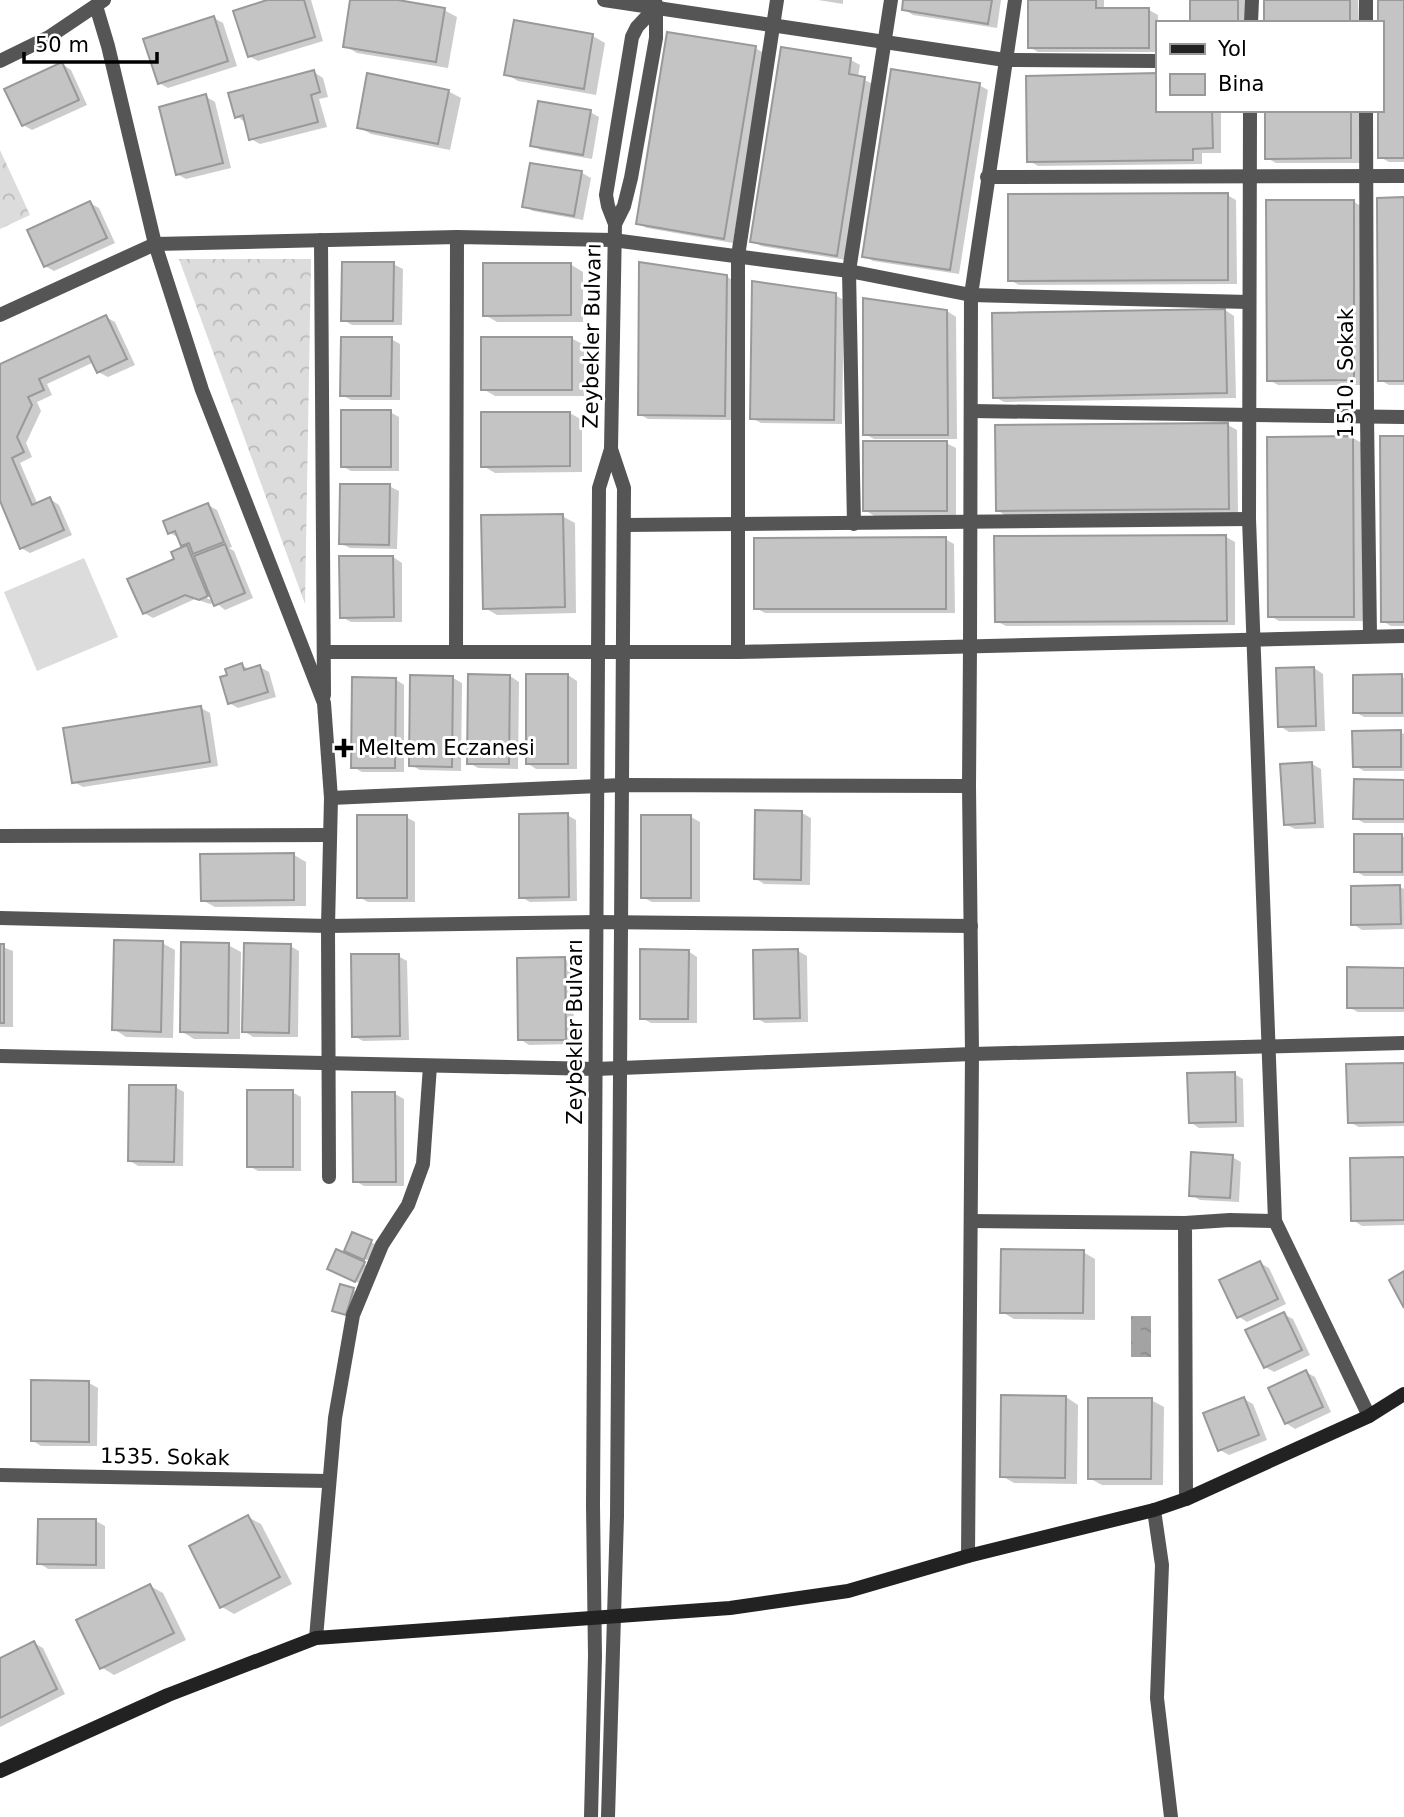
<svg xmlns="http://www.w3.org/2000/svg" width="1404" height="1817" viewBox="0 0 1404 1817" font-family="'DejaVu Sans',sans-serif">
<defs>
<pattern id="forest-crowns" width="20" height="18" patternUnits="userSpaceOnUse" patternTransform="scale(1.75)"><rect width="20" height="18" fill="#dcdcdc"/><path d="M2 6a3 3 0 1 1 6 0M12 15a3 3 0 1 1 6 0" fill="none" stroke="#bbb"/></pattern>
<pattern id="water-ripples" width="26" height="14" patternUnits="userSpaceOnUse" patternTransform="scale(1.75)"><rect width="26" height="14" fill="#a3a3a3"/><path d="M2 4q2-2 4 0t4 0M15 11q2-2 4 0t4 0" fill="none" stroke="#8b8b8b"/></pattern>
</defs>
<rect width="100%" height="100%" fill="#fff"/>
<g fill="url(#forest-crowns)">
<polygon points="0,150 30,215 0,229"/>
<polygon points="179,259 311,259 305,604"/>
</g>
<polygon fill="#dcdcdc" points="84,558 118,637 37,671 4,592"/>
<rect fill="url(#water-ripples)" x="1131" y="1316" width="20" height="41"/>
<g fill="#0003" fill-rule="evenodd">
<polygon points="273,0 311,0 323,41 258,61 249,56"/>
<polygon points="352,0 388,0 444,10 457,17 448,68 357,53 345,46"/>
<polygon points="818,0 843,0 843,4"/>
<polygon points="905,0 1001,0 997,28 913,15 904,9"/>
<polygon points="1029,0 1104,0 1104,10 1149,10 1158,15 1157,52 1038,52 1029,47"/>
<polygon points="1192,0 1246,0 1247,23 1192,23"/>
<polygon points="1266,0 1358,0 1359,23 1266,23"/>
<polygon points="1380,0 1404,0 1404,162 1389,162 1380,157"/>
<polygon points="214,18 223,23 237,66 168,88 159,83"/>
<polygon points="593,36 605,43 596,95 518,81 506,74"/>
<polygon points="755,48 764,53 733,243 647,228 637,223"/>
<polygon points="851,60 860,65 858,77 873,84 846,260 761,246 752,241"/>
<polygon points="62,64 71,70 87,105 32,130 23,125"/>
<polygon points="314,72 323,78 328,97 319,99 327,127 260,144 251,139 245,122 236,116"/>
<polygon points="1157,75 1157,110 1221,110 1221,153 1202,153 1202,164 1038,166 1029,161 1027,77"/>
<polygon points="979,85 988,90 959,274 873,261 864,256"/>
<polygon points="448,91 461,98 450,150 371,134 359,127"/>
<polygon points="205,96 215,102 231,168 186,179 177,174"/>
<polygon points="1266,110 1359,110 1360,163 1276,163 1267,158"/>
<polygon points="590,112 599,117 592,159 541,150 532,145"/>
<polygon points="582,173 591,178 583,220 533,211 524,206"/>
<polygon points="1227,195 1236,200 1237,284 1019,285 1010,280"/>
<polygon points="1404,199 1404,385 1389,385 1380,380"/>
<polygon points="1353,201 1362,207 1363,385 1278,385 1269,380"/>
<polygon points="90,203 99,208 115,243 54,271 45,266"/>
<polygon points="393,264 403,269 402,325 352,325 343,320"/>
<polygon points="570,264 583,272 583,322 497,322 485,315"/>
<polygon points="726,276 735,282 734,420 648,419 639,414"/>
<polygon points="835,295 844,300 842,424 761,423 752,418"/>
<polygon points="1225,310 1234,316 1236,398 1004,402 995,397"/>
<polygon points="947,311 956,317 957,439 874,439 865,434"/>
<polygon points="106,317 115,322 135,365 108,377 98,372 94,362 47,384 52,395 37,402 41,411 26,443 32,457 20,463 38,505 50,499 59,505 72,535 30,553 21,548 0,497 0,366"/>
<polygon points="571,338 584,345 584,396 495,396 483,389"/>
<polygon points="391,339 400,344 400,400 351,400 342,395"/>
<polygon points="390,412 399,417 399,471 351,471 342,466"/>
<polygon points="570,413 582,420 582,472 495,473 483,466"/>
<polygon points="1228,425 1237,430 1238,513 1006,516 997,510"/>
<polygon points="1353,438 1362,443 1363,621 1279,621 1270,616"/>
<polygon points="1404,438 1404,626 1391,626 1382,621"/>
<polygon points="946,443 956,448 956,516 874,516 865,510"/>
<polygon points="389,486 399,491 397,549 350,548 340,543"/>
<path d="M208,505l9,5 15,37 -3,1 5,3 19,47 -28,12 -10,-8 -5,2 -15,-5 -42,19 -9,-5 32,-54 11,-11 -5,-3 -3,-7 -9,-5zM201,591l12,6v4l-14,-7z"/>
<polygon points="562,516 575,523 576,613 497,615 485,608"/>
<polygon points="1226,537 1235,542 1235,625 1006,626 996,621"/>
<polygon points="945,539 954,544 955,613 765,613 756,608"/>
<polygon points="393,557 402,563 402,622 351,622 342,617"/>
<polygon points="242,665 250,670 260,667 269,672 276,697 238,708 229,703 229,677"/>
<polygon points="1314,668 1323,674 1325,731 1289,732 1280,726"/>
<polygon points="568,675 577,681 577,769 536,769 527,763"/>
<polygon points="510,676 519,682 518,769 478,768 469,763"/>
<polygon points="1401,676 1404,678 1404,717 1364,717 1355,712"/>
<polygon points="453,678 462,683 461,771 420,770 411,765"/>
<polygon points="395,679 404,685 404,772 362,772 353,767"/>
<polygon points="201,708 210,713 218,766 83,787 74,782"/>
<polygon points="1400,732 1404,734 1404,771 1364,771 1355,766"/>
<polygon points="1312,764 1321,769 1324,828 1295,829 1285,824"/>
<polygon points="1404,781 1404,823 1364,823 1355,818"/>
<polygon points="802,813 811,818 810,885 764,884 755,878"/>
<polygon points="567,815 576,820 577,901 530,902 521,897"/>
<polygon points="406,817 415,822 415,902 368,902 359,897"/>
<polygon points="691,817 700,822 700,902 652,902 642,897"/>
<polygon points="1401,835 1404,837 1404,876 1364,876 1355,871"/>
<polygon points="294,855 306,862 306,906 215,907 202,900"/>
<polygon points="1400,887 1404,889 1404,929 1362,930 1353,924"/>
<polygon points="162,943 175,950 173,1038 126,1037 114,1029"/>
<polygon points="228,945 241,952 240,1039 194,1039 181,1031"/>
<polygon points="0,946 13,951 13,1027 0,1027"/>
<polygon points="290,946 299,951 298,1037 253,1037 244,1031"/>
<polygon points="688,951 697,957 697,1023 651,1023 642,1018"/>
<polygon points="798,951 807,956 808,1022 765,1023 756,1018"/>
<polygon points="398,956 407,961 409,1040 363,1041 354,1036"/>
<polygon points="564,959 573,964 574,1044 529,1045 520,1039"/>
<polygon points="1404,970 1404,1012 1358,1012 1348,1007"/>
<polygon points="1404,1065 1404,1126 1359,1127 1349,1122"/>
<polygon points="1234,1074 1243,1079 1244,1127 1199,1128 1190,1122"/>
<polygon points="175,1087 184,1092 183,1166 138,1166 129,1160"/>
<polygon points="292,1092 301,1097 301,1171 258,1171 249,1166"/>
<polygon points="395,1094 404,1099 404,1186 364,1186 355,1181"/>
<polygon points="1232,1157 1241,1162 1239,1202 1200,1200 1191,1195"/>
<polygon points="1404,1159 1404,1225 1362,1226 1353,1220"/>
<polygon points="353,1234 377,1245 370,1261 352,1254"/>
<polygon points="1083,1252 1095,1259 1095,1320 1014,1319 1002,1312"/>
<polygon points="1260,1263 1269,1268 1286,1304 1247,1322 1238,1316"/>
<polygon points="364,1264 369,1267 361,1284 335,1272"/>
<polygon points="353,1290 359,1293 352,1317 334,1310"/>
<polygon points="1283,1314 1293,1319 1310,1355 1274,1372 1265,1367"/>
<polygon points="1306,1372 1315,1377 1331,1412 1295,1429 1286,1423"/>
<polygon points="89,1383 98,1388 97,1446 41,1446 32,1440"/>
<polygon points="1066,1397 1078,1405 1077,1484 1014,1483 1002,1476"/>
<polygon points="1244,1399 1253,1404 1267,1440 1229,1455 1220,1450"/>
<polygon points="1151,1400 1164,1407 1163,1485 1102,1485 1089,1478"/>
<polygon points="248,1517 261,1524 292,1584 234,1614 222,1607"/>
<polygon points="96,1521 105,1526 105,1569 48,1569 39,1563"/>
<polygon points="150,1586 163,1593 186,1640 114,1675 101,1667"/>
<polygon points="34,1643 43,1648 65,1694 0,1727 0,1660"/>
</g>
<g fill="#c4c4c4" stroke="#999" stroke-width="2">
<polygon points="267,0 304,0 315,37 248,57 233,11"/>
<polygon points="350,0 398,0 445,8 436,62 343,47"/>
<polygon points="903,0 992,0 988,24 902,10"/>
<polygon points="1028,0 1096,0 1096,8 1149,8 1149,48 1028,48"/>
<rect x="1190" y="0" width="48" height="23"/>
<rect x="1264" y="0" width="86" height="23"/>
<polygon points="1378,0 1404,0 1404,158 1378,158 1378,110 1381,110 1381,23 1378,23"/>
<polygon points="214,16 228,61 158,84 143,39"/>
<polygon points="514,20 593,34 584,89 504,75"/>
<polygon points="667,32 756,46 724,239 636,224"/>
<polygon points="781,47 851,58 849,74 865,77 837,256 750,242"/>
<polygon points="62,62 79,100 22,126 4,89"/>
<polygon points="891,69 980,83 950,270 862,257"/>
<polygon points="314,70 320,92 311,95 318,122 249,140 243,115 235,118 228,93"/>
<polygon points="367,73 449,90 438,144 357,128"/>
<polygon points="1157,73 1157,110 1212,110 1213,148 1193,149 1193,160 1027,162 1026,76"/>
<polygon points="206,94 223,163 176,175 159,107"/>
<polygon points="538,101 591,110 583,155 530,146"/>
<polygon points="1265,110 1351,110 1351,158 1265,159"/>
<polygon points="530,163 582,171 574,216 522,207"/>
<polygon points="1228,193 1228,280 1008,281 1008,194"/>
<polygon points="1404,197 1404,381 1378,381 1377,198"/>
<polygon points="1266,200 1354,200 1354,380 1267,381"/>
<polygon points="90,201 107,238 44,267 27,230"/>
<polygon points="342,262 394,262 393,321 341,321"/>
<polygon points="639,262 727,275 725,416 638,415"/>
<polygon points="483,263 571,263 571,315 483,316"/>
<polygon points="752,281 836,293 834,420 750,419"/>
<polygon points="863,298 947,310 948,435 863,435"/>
<polygon points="1225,309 1227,393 993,398 992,313"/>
<polygon points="106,315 127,359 97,373 89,356 39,379 44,390 28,397 32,405 17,437 24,452 12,458 32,505 50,497 64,530 20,549 0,501 0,364"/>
<polygon points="341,337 392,337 391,396 340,396"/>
<rect x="481" y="337" width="91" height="53"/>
<rect x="341" y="410" width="50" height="57"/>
<polygon points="481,412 570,412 570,466 481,467"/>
<polygon points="1228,423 1229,509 996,511 995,425"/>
<polygon points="1353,436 1354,617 1268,617 1267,437"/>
<polygon points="1380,436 1404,436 1404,622 1381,622"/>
<rect x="863" y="441" width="84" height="70"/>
<polygon points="340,484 390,484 389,545 339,544"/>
<polygon points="208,503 224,542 193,554 189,543 181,546 175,531 168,534 163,521"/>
<polygon points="563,514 565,607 483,609 481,515"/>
<polygon points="1226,535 1227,621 995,622 994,536"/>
<polygon points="946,537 946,609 754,609 754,538"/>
<polygon points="225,544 245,593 214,606 194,556"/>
<polygon points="187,545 208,596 199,600 185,595 143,614 127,579 174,559 171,552"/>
<polygon points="339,556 393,556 394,617 340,618"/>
<polygon points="242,663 244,670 260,665 268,692 228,704 220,677 227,675 225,669"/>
<polygon points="1314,667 1316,726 1278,727 1276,668"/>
<polygon points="468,674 510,675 509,764 467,764"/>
<rect x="526" y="674" width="42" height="90"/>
<polygon points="1402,674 1402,713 1353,713 1353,675"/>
<polygon points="410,675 453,676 452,767 409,766"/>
<polygon points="352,677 396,678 395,768 351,768"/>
<polygon points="201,706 210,762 72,783 63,728"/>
<polygon points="1401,730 1401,767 1353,767 1352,731"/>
<polygon points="1312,762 1315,823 1284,825 1280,764"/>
<polygon points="1354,779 1404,780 1404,819 1353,819"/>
<polygon points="755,810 802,811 801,880 754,879"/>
<polygon points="568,813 569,897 519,898 519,814"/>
<rect x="357" y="815" width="50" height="83"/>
<rect x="641" y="815" width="50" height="83"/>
<rect x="1354" y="834" width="48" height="38"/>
<polygon points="294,853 294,900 201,901 200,854"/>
<polygon points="1400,885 1401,924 1351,925 1351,886"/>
<polygon points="114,940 163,941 161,1032 112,1030"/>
<polygon points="181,942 229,943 228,1033 180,1032"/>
<polygon points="244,943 291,944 289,1033 242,1032"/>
<rect x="0" y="944" width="4" height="79"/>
<polygon points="640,949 689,950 688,1019 640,1019"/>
<polygon points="798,949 800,1018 754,1019 753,950"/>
<polygon points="351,954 399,954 400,1036 352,1037"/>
<polygon points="565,957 566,1040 518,1040 517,958"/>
<polygon points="1347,967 1404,968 1404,1008 1347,1008"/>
<polygon points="1404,1063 1404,1122 1348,1123 1346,1064"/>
<polygon points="1235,1072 1236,1122 1189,1123 1187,1073"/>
<polygon points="129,1085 176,1085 174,1162 128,1161"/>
<rect x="247" y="1090" width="46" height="77"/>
<polygon points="352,1092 395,1092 396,1182 353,1182"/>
<polygon points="1191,1152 1233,1155 1230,1198 1189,1196"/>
<polygon points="1404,1157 1404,1220 1351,1221 1350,1158"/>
<polygon points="352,1232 372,1240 364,1260 344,1251"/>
<polygon points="336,1249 365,1262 355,1282 327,1269"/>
<polygon points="1001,1249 1084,1250 1083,1313 1000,1313"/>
<polygon points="1260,1261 1278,1299 1237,1318 1219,1280"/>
<polygon points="1404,1271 1404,1308 1389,1280"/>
<polygon points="340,1284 354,1288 346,1315 332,1311"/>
<polygon points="1284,1312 1302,1350 1264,1368 1245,1330"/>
<polygon points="1306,1370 1323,1407 1285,1424 1268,1388"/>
<polygon points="31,1380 89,1381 89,1442 31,1441"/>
<polygon points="1001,1395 1066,1396 1065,1478 1000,1477"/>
<polygon points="1244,1397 1259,1435 1218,1451 1203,1413"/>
<polygon points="1088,1398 1152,1398 1151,1479 1088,1479"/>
<polygon points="248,1515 280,1577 220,1608 189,1546"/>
<polygon points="38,1519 96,1519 96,1565 37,1564"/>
<polygon points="150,1584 174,1633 100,1669 76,1620"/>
<polygon points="34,1641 57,1689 0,1718 0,1658"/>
</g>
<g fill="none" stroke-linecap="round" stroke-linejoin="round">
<g stroke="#555" stroke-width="14">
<polyline points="604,0 1005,60 1157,61"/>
<polyline points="1366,0 1366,23"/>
<polyline points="96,6 108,46 155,244 202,390 324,703 331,798 328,926 329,1177"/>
<polyline points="1251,23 1252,0"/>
<polyline points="0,61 49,37 104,0"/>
<polyline points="1250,110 1249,519 1275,1221 1369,1416"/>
<polyline points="1366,110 1367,417 1370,636"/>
<polyline points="987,177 1404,176"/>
<polyline points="321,240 324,695"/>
<polyline points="613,240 849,271 971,295 1249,302"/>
<polyline points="972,411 1404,417"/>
<polyline points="854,524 849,271 891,0"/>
<polyline points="624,525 1249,519"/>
<polyline points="324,652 598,652"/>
<polyline points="456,652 457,237"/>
<polyline points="738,652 738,256 777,0"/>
<polyline points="331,798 622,785 969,786"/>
<polyline points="0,836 330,835"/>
<polyline points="0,918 328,926 597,922 971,926"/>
<polyline points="0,1056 596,1069 972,1054 1404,1043"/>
<polyline points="971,1221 1185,1223"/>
<polyline points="0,1475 329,1481"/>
<polyline points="1186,1499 1185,1223 1230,1220 1275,1221"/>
<polyline points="1154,1510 1162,1565 1157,1698 1171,1817"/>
<polyline points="968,1556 972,1054 969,786 970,647"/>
<polyline points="316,1638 335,1418 353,1315 382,1245 408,1205 423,1164 430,1066"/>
</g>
<g stroke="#555" stroke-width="14">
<polyline points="615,224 624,206 631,178 656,38 656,4"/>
<polyline points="0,315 155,244 457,237 613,240"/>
<polyline points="970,647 971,295 1015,0"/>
<polyline points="598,652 738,652 1404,636"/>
<polyline points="591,1817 595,1656 593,1505 599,488 611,449 615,224 608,206 606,195 632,37 637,27 655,8"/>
<polyline points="608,1817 617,1516 624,488 611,449"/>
</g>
<polyline stroke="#222" stroke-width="14" points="0,1771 168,1695 316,1638 730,1608 848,1591 968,1556 1154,1510 1186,1499 1369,1416 1404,1394"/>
</g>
<path fill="#000" stroke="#fff" stroke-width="2.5" d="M340.5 737.5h7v7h7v7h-7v7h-7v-7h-7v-7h7z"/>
<g text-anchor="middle" stroke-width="6" stroke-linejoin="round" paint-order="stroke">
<g font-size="21" fill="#000" stroke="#fff">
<text transform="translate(592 336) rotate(-89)" y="7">Zeybekler Bulvarı</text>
<text transform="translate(1346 373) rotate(-90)" y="7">1510. Sokak</text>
<text transform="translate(575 1032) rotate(-90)" y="7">Zeybekler Bulvarı</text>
<text transform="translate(165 1457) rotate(1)" y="7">1535. Sokak</text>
</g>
<g font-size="21" fill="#000" stroke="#fff" text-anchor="start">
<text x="358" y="755">Meltem Eczanesi</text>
</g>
</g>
<rect x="1156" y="21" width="228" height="91" fill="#ffffff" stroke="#999999" stroke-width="2"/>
<rect x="1170" y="44" width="35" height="10" fill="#222222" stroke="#999999" stroke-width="2"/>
<text x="1218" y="56" font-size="21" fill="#000000">Yol</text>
<rect x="1170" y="74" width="35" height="21" fill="#c4c4c4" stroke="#999999" stroke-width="2"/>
<text x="1218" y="91" font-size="21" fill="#000000">Bina</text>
<path d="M24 52v10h133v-10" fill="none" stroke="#000000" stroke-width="3.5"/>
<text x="35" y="52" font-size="21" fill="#000000" stroke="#ffffff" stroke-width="5" paint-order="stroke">50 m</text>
</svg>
